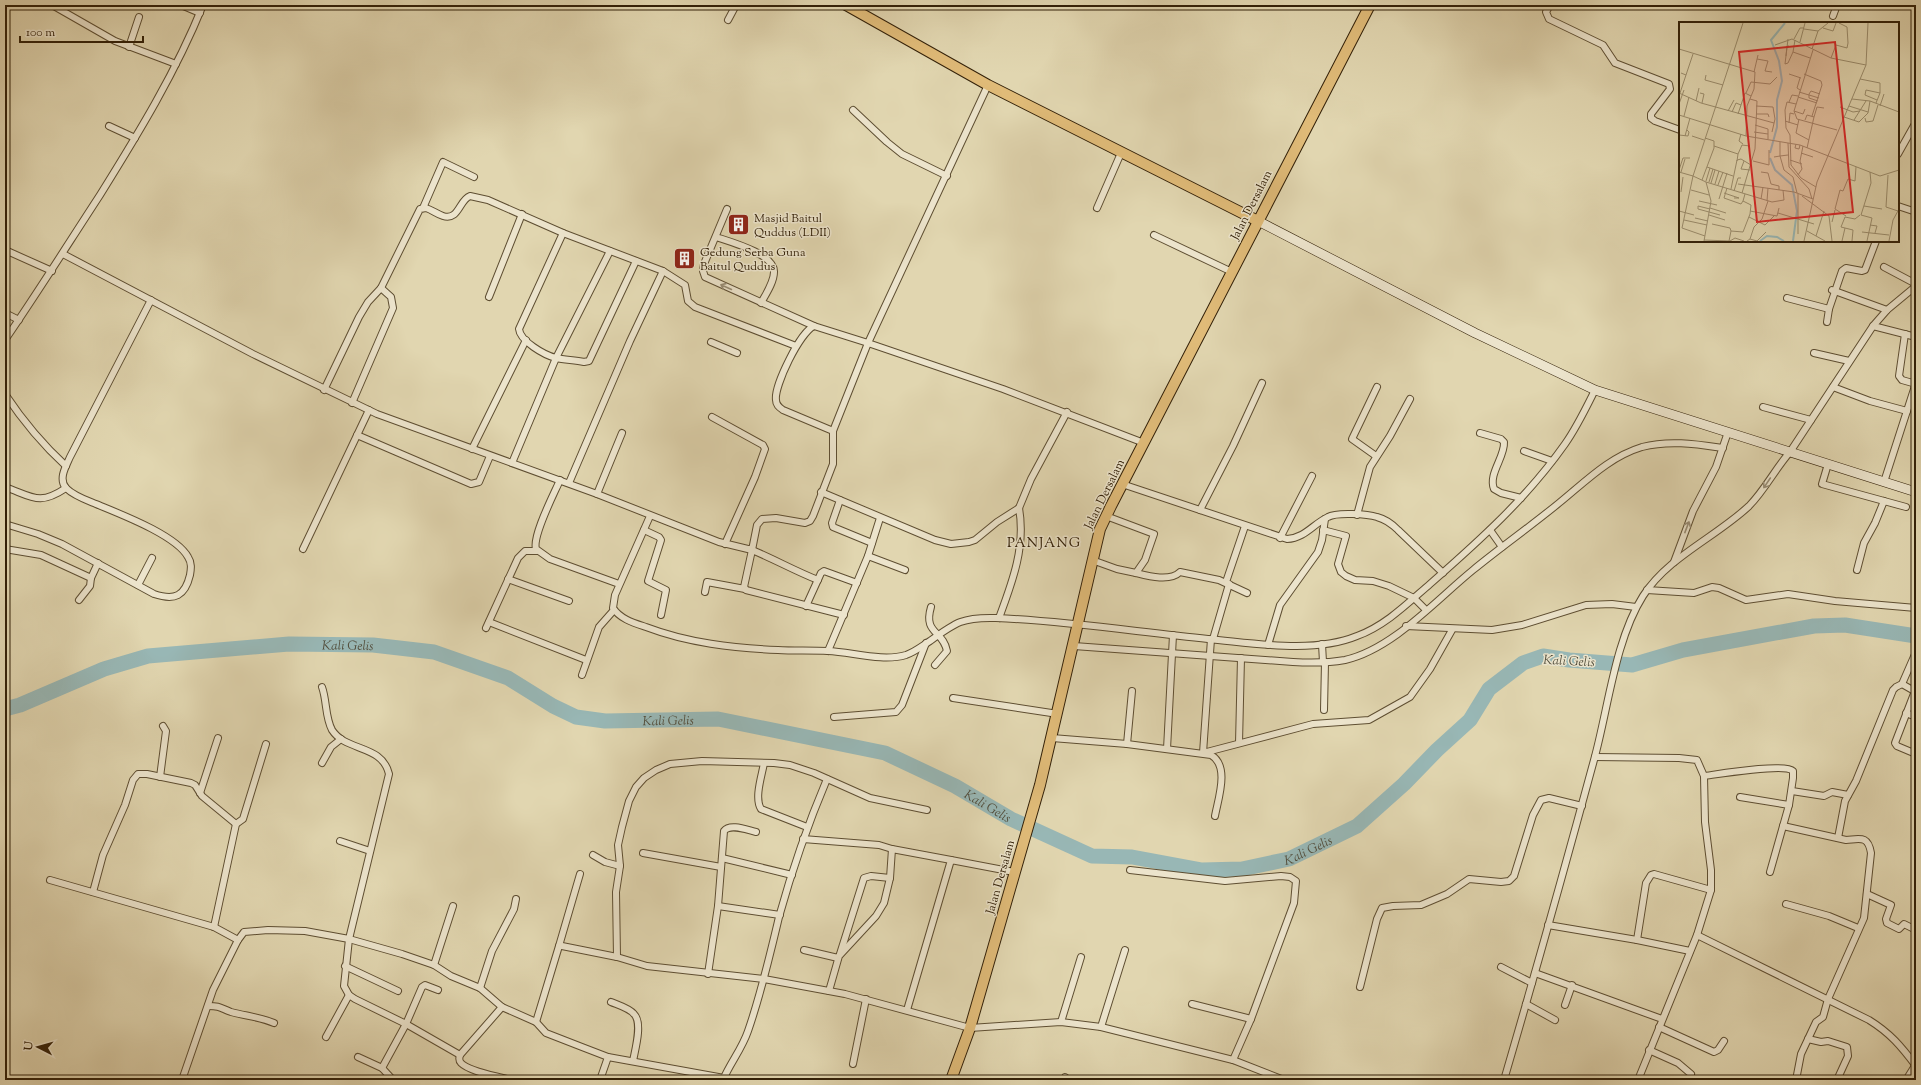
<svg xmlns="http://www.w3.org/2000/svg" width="1921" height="1085" viewBox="0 0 1921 1085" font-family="'Sorts Mill Goudy',serif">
<rect width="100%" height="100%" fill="#e1d6b0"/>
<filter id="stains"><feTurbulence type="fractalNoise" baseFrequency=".005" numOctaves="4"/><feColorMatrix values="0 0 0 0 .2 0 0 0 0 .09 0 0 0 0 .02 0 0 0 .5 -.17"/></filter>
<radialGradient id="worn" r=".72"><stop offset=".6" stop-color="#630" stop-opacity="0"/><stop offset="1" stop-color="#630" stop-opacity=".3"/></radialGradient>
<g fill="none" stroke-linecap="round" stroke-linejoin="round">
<path stroke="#98b7b5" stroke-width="15" id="s1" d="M5,709l15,-4 84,-36 44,-13 141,-12 84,1 61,7 74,26 45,28 23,11 29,4 113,-2 167,34 70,33 56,33 81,37 40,1 70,13 40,-1 47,-10 68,-33 47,-42 33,-34 33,-30 19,-31 34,-26 20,-7 26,4 63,5 51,-15 131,-24 31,-1 71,11"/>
<defs>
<g id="street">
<polyline points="52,5 115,41 176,64"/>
<polyline points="181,5 200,13"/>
<polyline points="1550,5 1546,12 1549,19 1603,45 1615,63 1669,84 1670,89 1651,114 1651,118 1655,121 1680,130"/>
<polyline points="1833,16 1837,5"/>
<polyline points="728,20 736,5"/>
<polyline points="129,47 139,17"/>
<polyline points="853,110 887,142 902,154 947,176"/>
<polyline points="109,126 135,138"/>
<polyline points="1898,154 1916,122"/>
<polyline points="1898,206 1916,212"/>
<polyline points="423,208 443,162 474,177"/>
<polyline points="1097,208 1121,153"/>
<polyline points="727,209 704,264 703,271 705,277 814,326"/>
<path d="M563,233l-44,96c1,12 25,26 37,29 9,2 19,2 28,4l5,-1 47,-100"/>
<polyline points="1154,235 1232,272"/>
<path d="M716,237c15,5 59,17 58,35 0,10 -8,22 -13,31"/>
<polyline points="5,250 52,271"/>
<polyline points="63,254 253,354 377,414 597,494 719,542 752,550 757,525 762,519 776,518 805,523 810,521 813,516 833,464 833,431 868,343 988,85"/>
<polyline points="1884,267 1916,284"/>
<polyline points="1832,290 1887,310"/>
<polyline points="489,297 522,214"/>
<polyline points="1787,298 1829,309"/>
<polyline points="5,313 19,320"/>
<polyline points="1827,322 1829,309 1842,271 1846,268 1862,271 1865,270 1876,241"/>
<polyline points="1873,326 1916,337"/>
<polyline points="1905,334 1899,376 1902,380 1916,384"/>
<path d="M5,340c33,-48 63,-96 95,-145 38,-61 76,-123 103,-190"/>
<polyline points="711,342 737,353"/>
<polyline points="1814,353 1849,361"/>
<polyline points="1833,387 1870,401 1907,411"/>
<path d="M324,390l35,-73 9,-15 13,-14 39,-79 6,-1c6,2 11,6 17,8 16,5 16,-16 27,-20l18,4 75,33 100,38 22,14 3,16 7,6 101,39"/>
<path d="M5,394c18,27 37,50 61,72"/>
<polyline points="352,403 393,308 391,297 381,288"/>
<polyline points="1763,407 1811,420"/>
<polyline points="712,417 763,445 765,449 755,477 725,544"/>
<path d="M833,431l-50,-21c-4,-3 -7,-5 -7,-10 -2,-14 24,-68 38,-74l54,17 135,46 141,54"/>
<path d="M1480,433l21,6 3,3c1,15 -16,32 -10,47l7,4 20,5"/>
<polyline points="357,435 471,484 479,482 490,456"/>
<polyline points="472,449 526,340"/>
<polyline points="1524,451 1552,461"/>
<polyline points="1376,456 1352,439 1377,387"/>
<polyline points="512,463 556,358 610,251"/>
<polyline points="1828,464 1822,484 1906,507"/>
<path d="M560,480c-6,14 -28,56 -24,69l14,10 69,25"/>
<polyline points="1884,482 1916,383"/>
<polyline points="569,483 630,341 663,271"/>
<path d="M1122,484l165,55c18,-1 26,-15 41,-22 8,-5 40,-3 49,0 8,2 15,7 21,13l45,43"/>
<path d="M5,487c28,10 34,19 61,1"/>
<polyline points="821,492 935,540 951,544 969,542 975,540 997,522 1019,508 1031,479 1067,412"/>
<polyline points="597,494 622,433"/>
<polyline points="840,500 832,523 833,527 872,543"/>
<polyline points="1200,510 1233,446 1262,383"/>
<polyline points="1357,515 1370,467 1390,436 1410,399"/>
<path d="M650,516l-35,79 -2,13c7,11 21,15 33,19 42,16 87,21 132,23 16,1 33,0 50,1 24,1 54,11 78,4 9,-3 16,-9 24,-14 26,-19 33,-24 66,-23 71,3 141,14 212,21 46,4 105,15 149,-3 28,-10 51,-33 73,-52 49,-43 97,-86 135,-140 12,-17 21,-36 30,-54"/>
<path d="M5,524l33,10 24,10 92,50c21,7 31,2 36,-19 1,-6 2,-12 -2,-18 -12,-22 -68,-43 -92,-53 -10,-4 -22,-8 -30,-16 -8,-9 0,-22 4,-31l81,-157"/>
<polyline points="644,530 659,537 661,540 648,581 666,590 661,615"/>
<polyline points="1323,530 1346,536 1338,564 1341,572 1346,576 1355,580 1373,581 1389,586 1414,598 1426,610"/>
<polyline points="1490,530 1502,547"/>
<polyline points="1280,538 1312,476"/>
<polyline points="5,549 41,555 91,578 98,563"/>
<polyline points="303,549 369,410"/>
<polyline points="868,556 905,570"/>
<polyline points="1092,560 1117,569 1136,573 1145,560 1154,534 1106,516"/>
<polyline points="1674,562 1693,511 1716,467 1728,432"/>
<polyline points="1857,570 1864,543 1875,523 1884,501"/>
<path d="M1136,573c12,3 34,9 44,-1l39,8 28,13"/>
<polyline points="508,579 569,601"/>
<path d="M818,580c-23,-9 -44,-21 -66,-30l-8,37 2,3 98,25"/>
<polyline points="1226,582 1245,526"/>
<polyline points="138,585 152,558"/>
<polyline points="1647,590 1694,593 1712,587 1719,588 1746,600 1788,594 1835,601 1916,608"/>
<polyline points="705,592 707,582 745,589"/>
<polyline points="79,600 90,586 91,578"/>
<polyline points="806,606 821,573 824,571 857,583"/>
<path d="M931,607c-8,27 12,23 16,44l-12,14"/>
<path d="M999,618c13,-35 27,-71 20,-110"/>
<polyline points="489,622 586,660"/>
<polyline points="1406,626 1492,630 1522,625 1586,605 1612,604 1636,607"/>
<polyline points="486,628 518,558 525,551 537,551"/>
<polyline points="1211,639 1203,753 1313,724 1369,720 1410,697 1430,669 1452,630"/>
<polyline points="1213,639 1229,584"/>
<polyline points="1322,644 1323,662"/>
<polyline points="1268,645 1280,605 1318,552 1322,540 1325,519"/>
<path d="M1074,646l219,16c17,1 35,1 52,-2 48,-11 91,-60 128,-90 28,-23 58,-44 86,-67 26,-21 50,-46 83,-56 27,-7 53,-3 81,1"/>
<polyline points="828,651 868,556 880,518"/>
<polyline points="582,675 599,627 614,610"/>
<polyline points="1902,684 1916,692"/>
<path d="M322,687c5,14 3,30 10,43 14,22 50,14 57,44l-40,165 -5,47 5,9 6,4 51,25 54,31"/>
<polyline points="1915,691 1895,743 1897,746 1916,754"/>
<polyline points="953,698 1058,714"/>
<polyline points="1324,710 1325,662"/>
<polyline points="1906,713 1916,717"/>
<polyline points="834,717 896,712 902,705 926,643"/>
<path d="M1052,738l75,6 84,11c19,11 7,44 4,61"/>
<polyline points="1239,743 1241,658"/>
<polyline points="1127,744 1132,691"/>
<polyline points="1167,749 1173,635"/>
<polyline points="1595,757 1679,758 1697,760 1704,776 1705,822 1711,870 1711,890 1697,935 1638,1080"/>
<polyline points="322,763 331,747 341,739"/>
<path d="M764,763c-2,12 -10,35 -3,46l46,18"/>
<path d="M1704,776c15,-2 81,-13 89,-5v7l-4,27"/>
<polyline points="160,777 166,731 163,726"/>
<polyline points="1792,791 1824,796 1832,792 1848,795"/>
<polyline points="200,793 218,738"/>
<polyline points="1740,797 1789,805 1770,872"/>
<path d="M1783,826l63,14c14,-1 22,-5 25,13l-7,65 -36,81 -5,18 -7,5 -15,32 -5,26"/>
<polyline points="1838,838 1845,801 1856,781 1893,690 1896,687 1902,684 1916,652"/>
<polyline points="803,839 879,845 892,849"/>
<polyline points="340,841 370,851"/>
<polyline points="643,853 721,867"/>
<polyline points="593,855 605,862 620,866"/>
<polyline points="722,858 792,875"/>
<polyline points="1130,870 1225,881 1281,876 1290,877 1296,881 1294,903 1251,1019 1233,1060"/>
<polyline points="50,880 214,927 238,940"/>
<polyline points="93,892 103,855 125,805 133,780 138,774 147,774 191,783 195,785 202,796 236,824 243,819 266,744"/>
<polyline points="1867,894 1891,905 1886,919 1887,923 1899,929 1904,924 1916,930"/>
<polyline points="1786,904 1829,916 1858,928"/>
<polyline points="718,906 780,915"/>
<polyline points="1548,925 1637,940 1690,951"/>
<polyline points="214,927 236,824"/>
<path d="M1697,935l172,85c21,13 32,26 47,46"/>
<polyline points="1637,940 1646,883 1651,875 1654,874 1711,890"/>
<polyline points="559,946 580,874"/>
<polyline points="804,950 838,958"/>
<polyline points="840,954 864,878 871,876 890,878"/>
<polyline points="617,957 616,892 620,866 618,845 622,827 629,801 636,787 644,778 656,770 670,764 702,761 774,763 790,765 814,773 870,798 927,810"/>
<polyline points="434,965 453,906"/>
<polyline points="345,966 398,991"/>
<polyline points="1501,967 1532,983"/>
<polyline points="1535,973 1662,1019"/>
<path d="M708,974l10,-68 6,-75c6,-8 23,-1 32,1"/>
<polyline points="1360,987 1377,919 1382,908 1393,906 1421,905 1447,894 1469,879 1501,882 1509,881 1514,876 1533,815 1541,800 1549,798 1582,806"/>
<polyline points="480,988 492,951 514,909 516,899"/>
<polyline points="829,991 839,956 876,916 884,903 890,878 892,849 951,860"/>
<path d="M611,1002c7,3 18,6 23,12 9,9 1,36 -1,47"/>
<polyline points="1192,1004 1251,1019"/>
<polyline points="1526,1004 1555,1020"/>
<polyline points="1565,1005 1572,985"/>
<path d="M208,1006c13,0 12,2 23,6 15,4 29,5 43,11"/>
<path d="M502,1007l-42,48c-1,3 -1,6 1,8 9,9 37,13 49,17"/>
<polyline points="907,1010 951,860 1014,872"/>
<polyline points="536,1022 559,946 562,946 617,957 647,966 764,979 845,994 970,1028 1061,1022 1101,1027 1233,1060 1284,1080"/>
<polyline points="1061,1022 1081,957"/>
<polyline points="1101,1027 1125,950"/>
<polyline points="1659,1027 1714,1052 1718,1050 1724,1041"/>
<polyline points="326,1037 349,995"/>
<polyline points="1808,1039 1821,1042 1828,1041 1847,1047 1848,1056 1837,1080"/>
<polyline points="1649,1050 1678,1063 1691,1074"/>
<polyline points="358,1057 382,1068 393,1080"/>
<polyline points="853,1064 866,999"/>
<polyline points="382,1068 406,1024 422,987 425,985 438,990"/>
<polyline points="182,1080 213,990 238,940 244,932 268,930 305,931 349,939 402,954 434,965 451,976 480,988 502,1007 536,1022 546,1033 582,1047 608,1057 735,1080"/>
<polyline points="600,1080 608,1057"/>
<path d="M723,1080c7,-17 19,-31 25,-49 13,-37 22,-76 31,-114 13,-47 29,-93 48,-138"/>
<polyline points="1064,1080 1065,1077"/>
<path d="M1504,1080c31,-106 61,-213 90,-320 14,-50 21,-120 49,-164 25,-39 73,-59 106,-90 16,-16 26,-37 41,-54l83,-126 14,-16 29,-24"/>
<polyline points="1906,1080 1916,1064"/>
</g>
<polyline id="secondary" points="1258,221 1475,333 1595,390 1916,492"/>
<g id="primary">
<polyline points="846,5 988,85 1258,221"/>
<polyline points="951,1080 970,1028 1040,785 1100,529 1111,506 1370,5"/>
</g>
</defs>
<use href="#street" stroke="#5e4e32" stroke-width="8"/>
<use href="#secondary" stroke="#322008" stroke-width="10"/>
<use href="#primary" stroke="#322008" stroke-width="12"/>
<use href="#street" stroke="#ece4cc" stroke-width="6"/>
<use href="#secondary" stroke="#ece4cc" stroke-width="9"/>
<use href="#primary" stroke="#e0bb78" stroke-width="10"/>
</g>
<defs><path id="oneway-shaft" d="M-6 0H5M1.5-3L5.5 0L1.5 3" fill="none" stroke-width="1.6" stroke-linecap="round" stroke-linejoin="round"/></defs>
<g stroke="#988c74">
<use href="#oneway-shaft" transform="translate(726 287) rotate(-156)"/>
<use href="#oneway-shaft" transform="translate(1767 483) rotate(124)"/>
<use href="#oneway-shaft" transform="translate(1687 527) rotate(-69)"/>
</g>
<defs>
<symbol id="building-square" viewBox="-11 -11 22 22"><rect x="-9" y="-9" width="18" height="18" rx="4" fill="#8f2418" stroke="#ece4cc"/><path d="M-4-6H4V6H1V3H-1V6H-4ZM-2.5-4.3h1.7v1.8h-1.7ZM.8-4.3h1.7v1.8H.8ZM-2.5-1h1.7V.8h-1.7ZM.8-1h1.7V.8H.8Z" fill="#fff"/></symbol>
</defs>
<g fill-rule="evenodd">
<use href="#building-square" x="726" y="212" width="25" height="25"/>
<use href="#building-square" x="672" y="246" width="25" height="25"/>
</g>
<g text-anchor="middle" stroke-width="3" stroke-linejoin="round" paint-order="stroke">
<g font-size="12" fill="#322008" stroke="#ece4cc">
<text transform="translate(1251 205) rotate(-63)" y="4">Jalan Dersalam</text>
<text transform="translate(1104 494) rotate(-64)" y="4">Jalan Dersalam</text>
<text transform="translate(1000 877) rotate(-74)" y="4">Jalan Dersalam</text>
</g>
<g font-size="12" fill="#322008" stroke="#ece4cc" text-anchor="start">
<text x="754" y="222">Masjid Baitul<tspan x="754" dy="14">Quddus (LDII)</tspan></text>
<text x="700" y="256">Gedung Serba Guna<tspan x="700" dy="14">Baitul Quddus</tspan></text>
</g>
<g font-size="13" font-style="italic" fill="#514d3c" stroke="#ece4cc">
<text dy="5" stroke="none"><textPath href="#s1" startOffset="353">Kali Gelis</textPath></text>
<text transform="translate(1569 660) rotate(3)" y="5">Kali Gelis</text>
<text dy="5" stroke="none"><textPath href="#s1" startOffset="689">Kali Gelis</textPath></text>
<text dy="5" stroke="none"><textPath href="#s1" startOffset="1025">Kali Gelis</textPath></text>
<text dy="5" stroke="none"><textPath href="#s1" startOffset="1361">Kali Gelis</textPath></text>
</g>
<g font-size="14" letter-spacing="1" fill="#322008" stroke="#ece4cc">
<text x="1044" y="547">PANJANG</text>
</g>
</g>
<g transform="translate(1679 22)">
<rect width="220" height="220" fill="#e1d6b0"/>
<path fill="none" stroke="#98b7b5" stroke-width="2" d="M91,131l7,-26v-27l5,-19 -3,-20 -8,-21 14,-17M91,136l5,12 17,15 5,26 -4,30M81,219l7,-5 10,1 7,4"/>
<path fill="none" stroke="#9b8d6d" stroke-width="1" d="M144,6l10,3 3,-8M125,7l14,2M115,17l6,-11h4M121,20l5,-19M96,23l17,-6 39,19 35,7M0,27l76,23 -1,17 -7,17 -1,30M133,27l6,-18 10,-8M114,30l2,-12M107,34l1,-10h2M152,36l5,-13 11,3 1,-5 -1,-16 -8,-4M78,37l11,2 -3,10 7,1M106,42l3,-1 5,-11 17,6M106,42l3,-25M75,50l4,-17M110,52l12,4M125,52l17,7 1,4 -10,31M7,53l7,-21M27,53l-1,5 18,5M181,57l20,4v10l-4,10M121,68l-3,-2 3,-10M120,70l20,6M0,71l22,10 73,20M1,71l6,-18 -5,-2M21,71l4,1 -2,9M67,71l5,-11 19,2 7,-7M119,75l19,6M173,77l18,2M198,78l-12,-5 1,-5 14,3M17,79l3,-13M139,79l-9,-3v-4l2,-3 9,3M110,80l3,-7 6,1M0,82l5,-14M117,82l-9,-2 -2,8 1,18 4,7 1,30 10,13 15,9M77,84l17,1 2,12 -3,13M170,84l19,6M201,84l4,-12M161,85l13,5 7,-1M49,89l6,-11M115,89l19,-61M115,89l3,8 40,11M115,89l9,3 2,-5M53,90l4,-9 5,2M59,92l7,-21 6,3M77,92h12l1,3M0,93l67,21 54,9 80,31 19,-6M5,94l5,-19M135,95l3,-10 7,1M165,95l15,5 9,-9 2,-12 29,11M186,96l1,4 7,-1 5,-16M120,97l-3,14 13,7M126,98l2,-5 7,2 -7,31M175,98l12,-19M106,99l13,4M110,101l1,-10 4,1M76,103l13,4v5M75,110l14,2v5M62,112l-2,7 4,3M0,113l9,1 1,-4 -2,-2M6,114l5,-18M13,114l12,4M109,121l1,24 20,22 3,10M117,122l-1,4 4,1 1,-4M35,124l24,8 -1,7M122,131l12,4M59,132l4,-9 8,1M109,133l-8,1 4,14 9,7M95,135l6,-1v-14M111,138l12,4M65,139l-3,8 9,1M74,139l16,4v-15M28,145l26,9M0,148l4,-12h7M0,150l14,4M2,150l4,-13M82,150l7,1 3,11 8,2v4M119,153l4,-6 -2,-8 3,-15M209,153l-2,32 12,4M14,154l-11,52 23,8M114,155l4,16M23,158l12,-32v-7l-9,-3M27,159l4,-13M27,160l66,20 12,-2 -1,-10M30,160l4,-13M32,161l4,-13M36,162l4,-13M59,162l56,8 19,7M39,163l5,-13M48,166l-3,10 17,6 2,-3M52,167l6,-29 4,-1 10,6M12,168l18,5M55,169l4,-13h3M2,170l2,-15M45,171l15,5h-5M63,171l13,-44 2,-48 -7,-2M123,174l27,20 3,25M40,177l8,-26M82,177l2,-12M20,179l18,4M88,179l1,-13M19,184v3l22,6M19,184l12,3M185,184l18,3M31,186l16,5M0,189l15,4M71,189l27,5 2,-8M99,191l36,11M30,193l16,5M167,194l-11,-7 5,-19 3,1 5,-12 7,2 1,-14M70,195l16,8 9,-9M16,196l13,3M5,198l23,5M153,200l3,-12M33,202l18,4 1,3M191,203l7,1 -2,7M166,206l-4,-1 4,-10 10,2 5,-4M128,209l18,10M183,210l27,3M119,212v-40M137,214l8,-25M71,217l7,2 9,-9M25,218l26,1 5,-3 9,3M25,219l7,-40 -5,-19 -13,-6 50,-153M50,219l2,-10 12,1 7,-18 1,-9 -8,-4 2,-7M68,219l3,-2 4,-12 8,-8 6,-18M125,219l13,-59 49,-117 2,-42M163,219l3,-13 8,2 -1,11M188,219l5,-23 -11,-3 10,-32 -1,-11M210,219l4,-21 6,-11"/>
<path fill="#d62828" fill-opacity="0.15" stroke="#d62828" stroke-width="2" d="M156,20l18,170 -96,10 -18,-170z"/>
<rect width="220" height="220" fill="none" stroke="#322008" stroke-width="2"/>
</g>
<rect width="1921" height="1085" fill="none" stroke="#e1d6b0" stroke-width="20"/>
<rect x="6" y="6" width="1909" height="1073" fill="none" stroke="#322008" stroke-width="2"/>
<rect x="10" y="10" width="1901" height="1065" fill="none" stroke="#322008"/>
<g transform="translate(38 1047) rotate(276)" stroke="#ece4cc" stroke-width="3" paint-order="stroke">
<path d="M0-3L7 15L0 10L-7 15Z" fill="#322008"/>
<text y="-6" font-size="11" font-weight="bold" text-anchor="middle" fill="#322008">U</text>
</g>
<path d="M20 36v6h123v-6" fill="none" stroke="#322008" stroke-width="2"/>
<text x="26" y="36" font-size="12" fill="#322008" stroke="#ece4cc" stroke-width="3" paint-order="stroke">100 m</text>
<rect width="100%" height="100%" filter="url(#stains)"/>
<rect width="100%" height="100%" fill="url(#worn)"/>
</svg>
